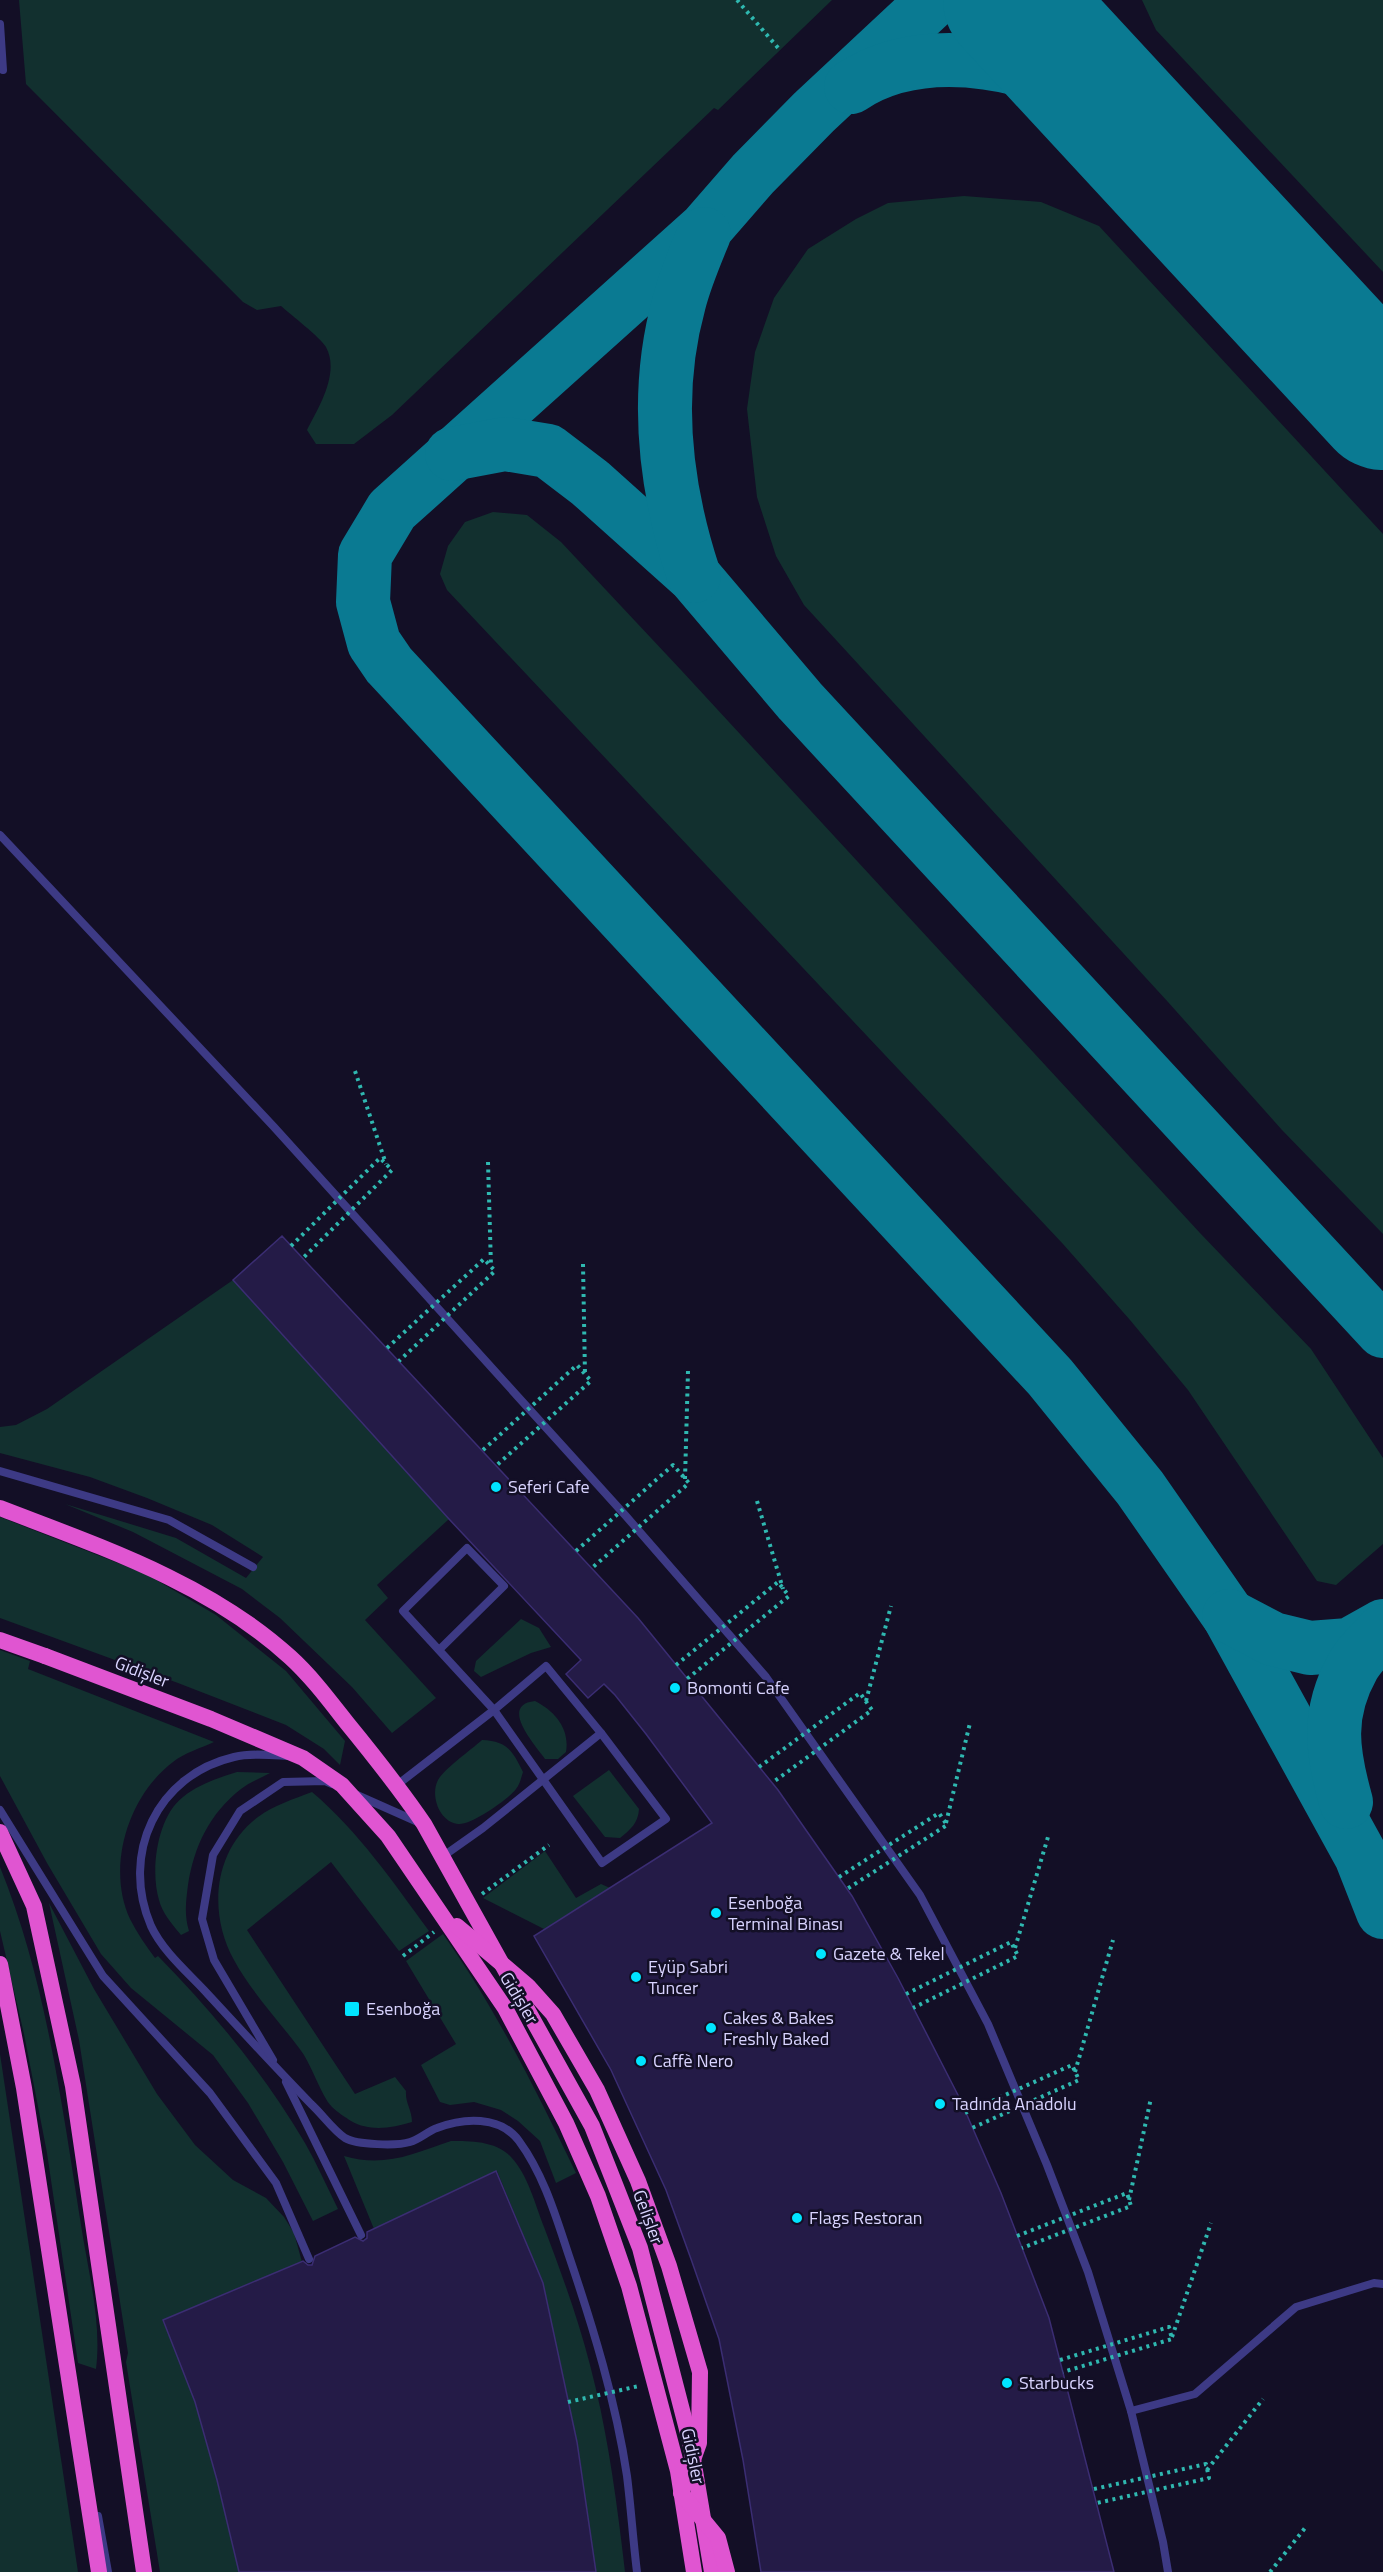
<svg xmlns="http://www.w3.org/2000/svg" width="1383" height="2572" viewBox="0 0 1383 2572" font-family="'Titillium Web',sans-serif">
<rect width="100%" height="100%" fill="#130f26"/>
<g fill="#12302f">
<path d="M19,0h813l-114,110 -4,-2 -322,307 -38,29h-38l-9,-14c12,-23 33,-57 19,-83 -6,-10 -35,-32 -45,-41l-24,4 -14,-8 -217,-218z"/>
<polygon points="1142,0 1383,0 1383,272 1156,30"/>
<polygon points="964,196 1041,202 1099,226 1383,534 1383,1234 1282,1130 1168,1002 804,605 776,556 757,497 747,409 755,352 774,298 808,249 856,219 888,203"/>
<polygon points="493,512 527,515 561,542 681,670 1200,1233 1311,1349 1383,1458 1383,1544 1336,1585 1317,1581 1188,1390 1130,1320 1063,1244 447,590 440,574 448,546 465,522"/>
<polygon points="233,1280 449,1519 377,1585 388,1598 365,1620 436,1698 392,1733 352,1687 280,1618 242,1589 133,1532 65,1504 176,1538 246,1578 263,1557 212,1525 147,1498 90,1477 0,1453 0,1427 16,1425 47,1409"/>
<polygon points="0,1517 146,1574 216,1615 286,1671 345,1741 340,1765 324,1749 286,1725 178,1683 0,1618"/>
<polygon points="521,1619 539,1628 551,1647 531,1653 481,1677 474,1671 476,1661"/>
<path d="M0,1650l30,11 -2,8 186,73c-13,6 -30,11 -41,20 -45,34 -67,105 -43,157 7,14 16,27 25,39l3,-2c56,57 107,119 147,187 12,21 22,44 33,66l-25,12 -30,-59 -35,-59 -35,-48 -82,-67 -30,-34 -54,-91 -47,-87z"/>
<path d="M535,1701c20,10 35,28 31,51l-8,7h-13c-9,-13 -47,-54 -10,-58z"/>
<path d="M482,1740c25,1 31,11 41,32 -2,6 -3,12 -7,17 -7,10 -46,37 -58,35 -19,-2 -28,-29 -20,-44 7,-12 33,-30 44,-40z"/>
<path d="M609,1770l30,39c-1,14 -8,20 -19,29l-15,-1 -32,-41z"/>
<path d="M237,1772l33,1c-9,5 -20,9 -29,16 -31,24 -47,57 -53,96 -2,16 -4,30 1,46l-8,4c-8,-10 -19,-22 -22,-35 -9,-30 -2,-83 24,-103 16,-13 35,-19 54,-25z"/>
<path d="M312,1792c47,40 81,90 117,139l-30,20 -68,-89 -84,68 108,164 40,-17 11,14c-1,12 6,19 6,31 -20,6 -42,10 -61,-1 -6,-4 -14,-9 -19,-14 -12,-13 -20,-43 -33,-59 -21,-28 -49,-58 -65,-88 -26,-47 -21,-109 24,-143 16,-12 36,-18 54,-25z"/>
<polygon points="545,1851 576,1898 601,1884 610,1888 544,1929 483,1898"/>
<path d="M0,1867c46,113 62,238 81,358 7,46 21,97 15,144l-18,-6 -31,-210 -23,-119 -24,-103z"/>
<polygon points="49,1903 94,1989 157,2094 195,2145 233,2180 266,2198 284,2217 294,2233 302,2262 164,2320 195,2402 217,2480 239,2572 160,2572 126,2362 128,2353 79,2040"/>
<path d="M443,1934c53,75 93,156 133,239l-20,10 -16,-42 -22,-20 -17,-11 -27,-8 -24,3 -10,-3 -19,-37 35,-21 -50,-83z"/>
<polygon points="0,2054 78,2572 0,2572"/>
<path d="M451,2141c20,0 45,0 60,16 17,18 24,47 33,70 17,45 34,91 46,138 18,68 27,138 35,207h-29l-19,-130 -34,-159 -46,-112 -123,58 -30,-73c40,12 69,-2 107,-15z"/>
</g>
<g fill="none" stroke-linecap="round" stroke-linejoin="round">
<g stroke="#0a7a92" stroke-width="54">
<polyline points="934,0 814,112 753,174 706,228 392,510 365,555 363,602 374,643 389,665 1050,1377 1140,1488 1229,1616 1361,1856 1383,1912"/>
<path d="M851,87c58,-39 137,-30 199,-9 10,3 22,5 30,11 17,10 31,25 46,37"/>
<polyline points="452,454 505,444 548,451 590,483 694,576 800,701 1383,1331"/>
<path d="M694,576c-29,-88 -40,-183 -15,-273 6,-24 16,-47 25,-69"/>
<polyline points="1229,1616 1273,1639 1310,1648 1349,1645 1383,1626"/>
<path d="M1346,1802c-14,-50 -20,-88 7,-136 7,-13 20,-24 30,-35"/>
</g>
<polyline stroke="#0a7a92" stroke-width="134" points="1010,0 1383,403"/>
</g>
<g fill="#241b47" stroke="#3b2d73" stroke-width="1.5">
<polygon points="282,1236 638,1618 778,1790 852,1896 898,1978 960,2099 1001,2193 1049,2318 1114,2572 761,2572 743,2460 719,2339 691,2259 666,2190 611,2070 534,1936 712,1823 646,1734 615,1695 604,1684 588,1698 566,1674 581,1660 449,1519 233,1280"/>
<polygon points="496,2171 543,2283 577,2442 596,2572 239,2572 217,2480 195,2402 163,2320 303,2261 308,2265 312,2265 315,2256 355,2237 363,2241 367,2238 367,2232"/>
</g>
<g fill="none" stroke-linecap="round" stroke-linejoin="round">
<g stroke="#2fb8b0" stroke-width="4" stroke-dasharray="3 4.5" stroke-linecap="butt">
<polyline points="737,0 779,49"/>
<polyline points="355,1071 386,1164"/>
<polyline points="488,1162 491,1267"/>
<polyline points="583,1264 585,1375"/>
<polyline points="685,1479 688,1371"/>
<polyline points="757,1501 783,1589"/>
<polyline points="866,1701 891,1606"/>
<polyline points="946,1823 970,1723"/>
<polyline points="482,1894 549,1845"/>
<polyline points="1015,1948 1048,1837"/>
<polyline points="403,1956 434,1932"/>
<polyline points="1075,2072 1113,1940"/>
<polyline points="1129,2200 1151,2098"/>
<polyline points="1172,2337 1211,2223"/>
<polyline points="1207,2470 1263,2399"/>
<polyline points="1270,2572 1305,2528"/>
</g>
<g stroke="#3d3a85" stroke-width="8">
<polyline points="0,24 3,70"/>
<polyline points="0,835 274,1127 625,1515 766,1677 920,1895 988,2024 1047,2165 1088,2272 1131,2411"/>
<polyline points="0,1471 169,1520 253,1567"/>
<polyline points="440,1649 504,1586 467,1548 403,1611 494,1710 602,1863 666,1819 601,1733"/>
<path d="M287,1756c-17,-1 -36,-3 -53,1 -77,18 -114,97 -83,169 11,24 35,45 53,64 36,39 71,77 107,114 11,10 22,26 34,34 12,7 52,8 65,4 10,-3 18,-11 27,-14 26,-10 63,-13 82,13 25,34 37,76 50,115 24,71 47,146 58,220 4,32 6,64 10,96"/>
<polyline points="397,1785 494,1710 546,1666 601,1733 483,1828 442,1857"/>
<polyline points="357,1795 420,1823"/>
<polyline points="0,1810 103,1976 210,2093 276,2183 309,2259"/>
<polyline points="273,2060 214,1960 202,1919 213,1855 240,1811 283,1782 325,1781 332,1784"/>
<polyline points="286,2082 361,2235"/>
<polyline points="98,2516 108,2572"/>
<polyline points="1168,2572 1163,2542 1131,2411 1195,2394 1296,2307 1374,2283 1383,2284"/>
</g>
<g stroke="#e055d1" stroke-width="16">
<path d="M0,1508c101,39 209,75 290,149 21,19 39,43 57,66 27,33 53,66 77,101l168,302 48,122 50,193 22,131"/>
<polyline points="0,1640 45,1656"/>
<polyline points="0,1832 34,1906 73,2086 144,2572"/>
<polyline points="0,1964 24,2088 99,2572"/>
</g>
<g stroke="#2fb8b0" stroke-width="4" stroke-dasharray="3 4.5" stroke-linecap="butt">
<polyline points="291,1246 380,1158 392,1170 303,1258"/>
<polyline points="387,1348 484,1259 495,1271 399,1361"/>
<polyline points="483,1450 577,1365 591,1381 497,1465"/>
<polyline points="576,1551 673,1465 689,1483 592,1568"/>
<polyline points="676,1665 778,1582 789,1596 687,1679"/>
<polyline points="759,1767 860,1693 872,1710 772,1783"/>
<polyline points="839,1877 939,1813 947,1825 847,1889"/>
<polyline points="906,1994 1011,1942 1018,1956 913,2008"/>
<polyline points="965,2113 1072,2065 1079,2080 972,2128"/>
<polyline points="1017,2236 1127,2193 1131,2206 1022,2248"/>
<polyline points="1060,2360 1169,2327 1172,2339 1063,2372"/>
<polyline points="568,2402 639,2386"/>
<polyline points="1094,2489 1206,2464 1209,2478 1097,2503"/>
</g>
<g stroke="#e055d1" stroke-width="16">
<polyline points="45,1656 211,1719 303,1758 342,1785 388,1836 505,2008 566,2123 598,2196 629,2286 678,2471 694,2572"/>
<polyline points="457,1926 528,1986 553,2014 597,2090 638,2181 669,2266 700,2372 699,2443 681,2493 718,2538 727,2572"/>
</g>
</g>
<g fill="#00e5ff" stroke="#130f26" stroke-width="2">
<circle cx="496" cy="1487" r="6"/>
<circle cx="675" cy="1688" r="6"/>
<circle cx="716" cy="1913" r="6"/>
<circle cx="821" cy="1954" r="6"/>
<circle cx="636" cy="1977" r="6"/>
<rect x="344" y="2001" width="16" height="16" rx="3"/>
<circle cx="711" cy="2028" r="6"/>
<circle cx="641" cy="2061" r="6"/>
<circle cx="940" cy="2104" r="6"/>
<circle cx="797" cy="2218" r="6"/>
<circle cx="1007" cy="2383" r="6"/>
</g>
<g text-anchor="middle" stroke-width="5" stroke-linejoin="round" paint-order="stroke">
<g font-size="18" fill="#d9d4ff" stroke="#130f26" text-anchor="start">
<text x="508" y="1493">Seferi Cafe</text>
<text x="687" y="1694">Bomonti Cafe</text>
<text x="728" y="1909">Esenboğa<tspan x="728" dy="21">Terminal Binası</tspan></text>
<text x="833" y="1960">Gazete &amp; Tekel</text>
<text x="648" y="1973">Eyüp Sabri<tspan x="648" dy="21">Tuncer</tspan></text>
<text x="366" y="2015">Esenboğa</text>
<text x="723" y="2024">Cakes &amp; Bakes<tspan x="723" dy="21">Freshly Baked</tspan></text>
<text x="653" y="2067">Caffè Nero</text>
<text x="952" y="2110">Tadında Anadolu</text>
<text x="809" y="2224">Flags Restoran</text>
<text x="1019" y="2389">Starbucks</text>
</g>
<g font-size="18" fill="#d9d4ff" stroke="#130f26">
<text transform="translate(142 1672) rotate(21)" y="6">Gidişler</text>
<text transform="translate(519 1998) rotate(59)" y="6">Gidişler</text>
<text transform="translate(648 2217) rotate(70)" y="6">Gelişler</text>
<text transform="translate(693 2456) rotate(78)" y="6">Gidişler</text>
</g>
</g>
</svg>
